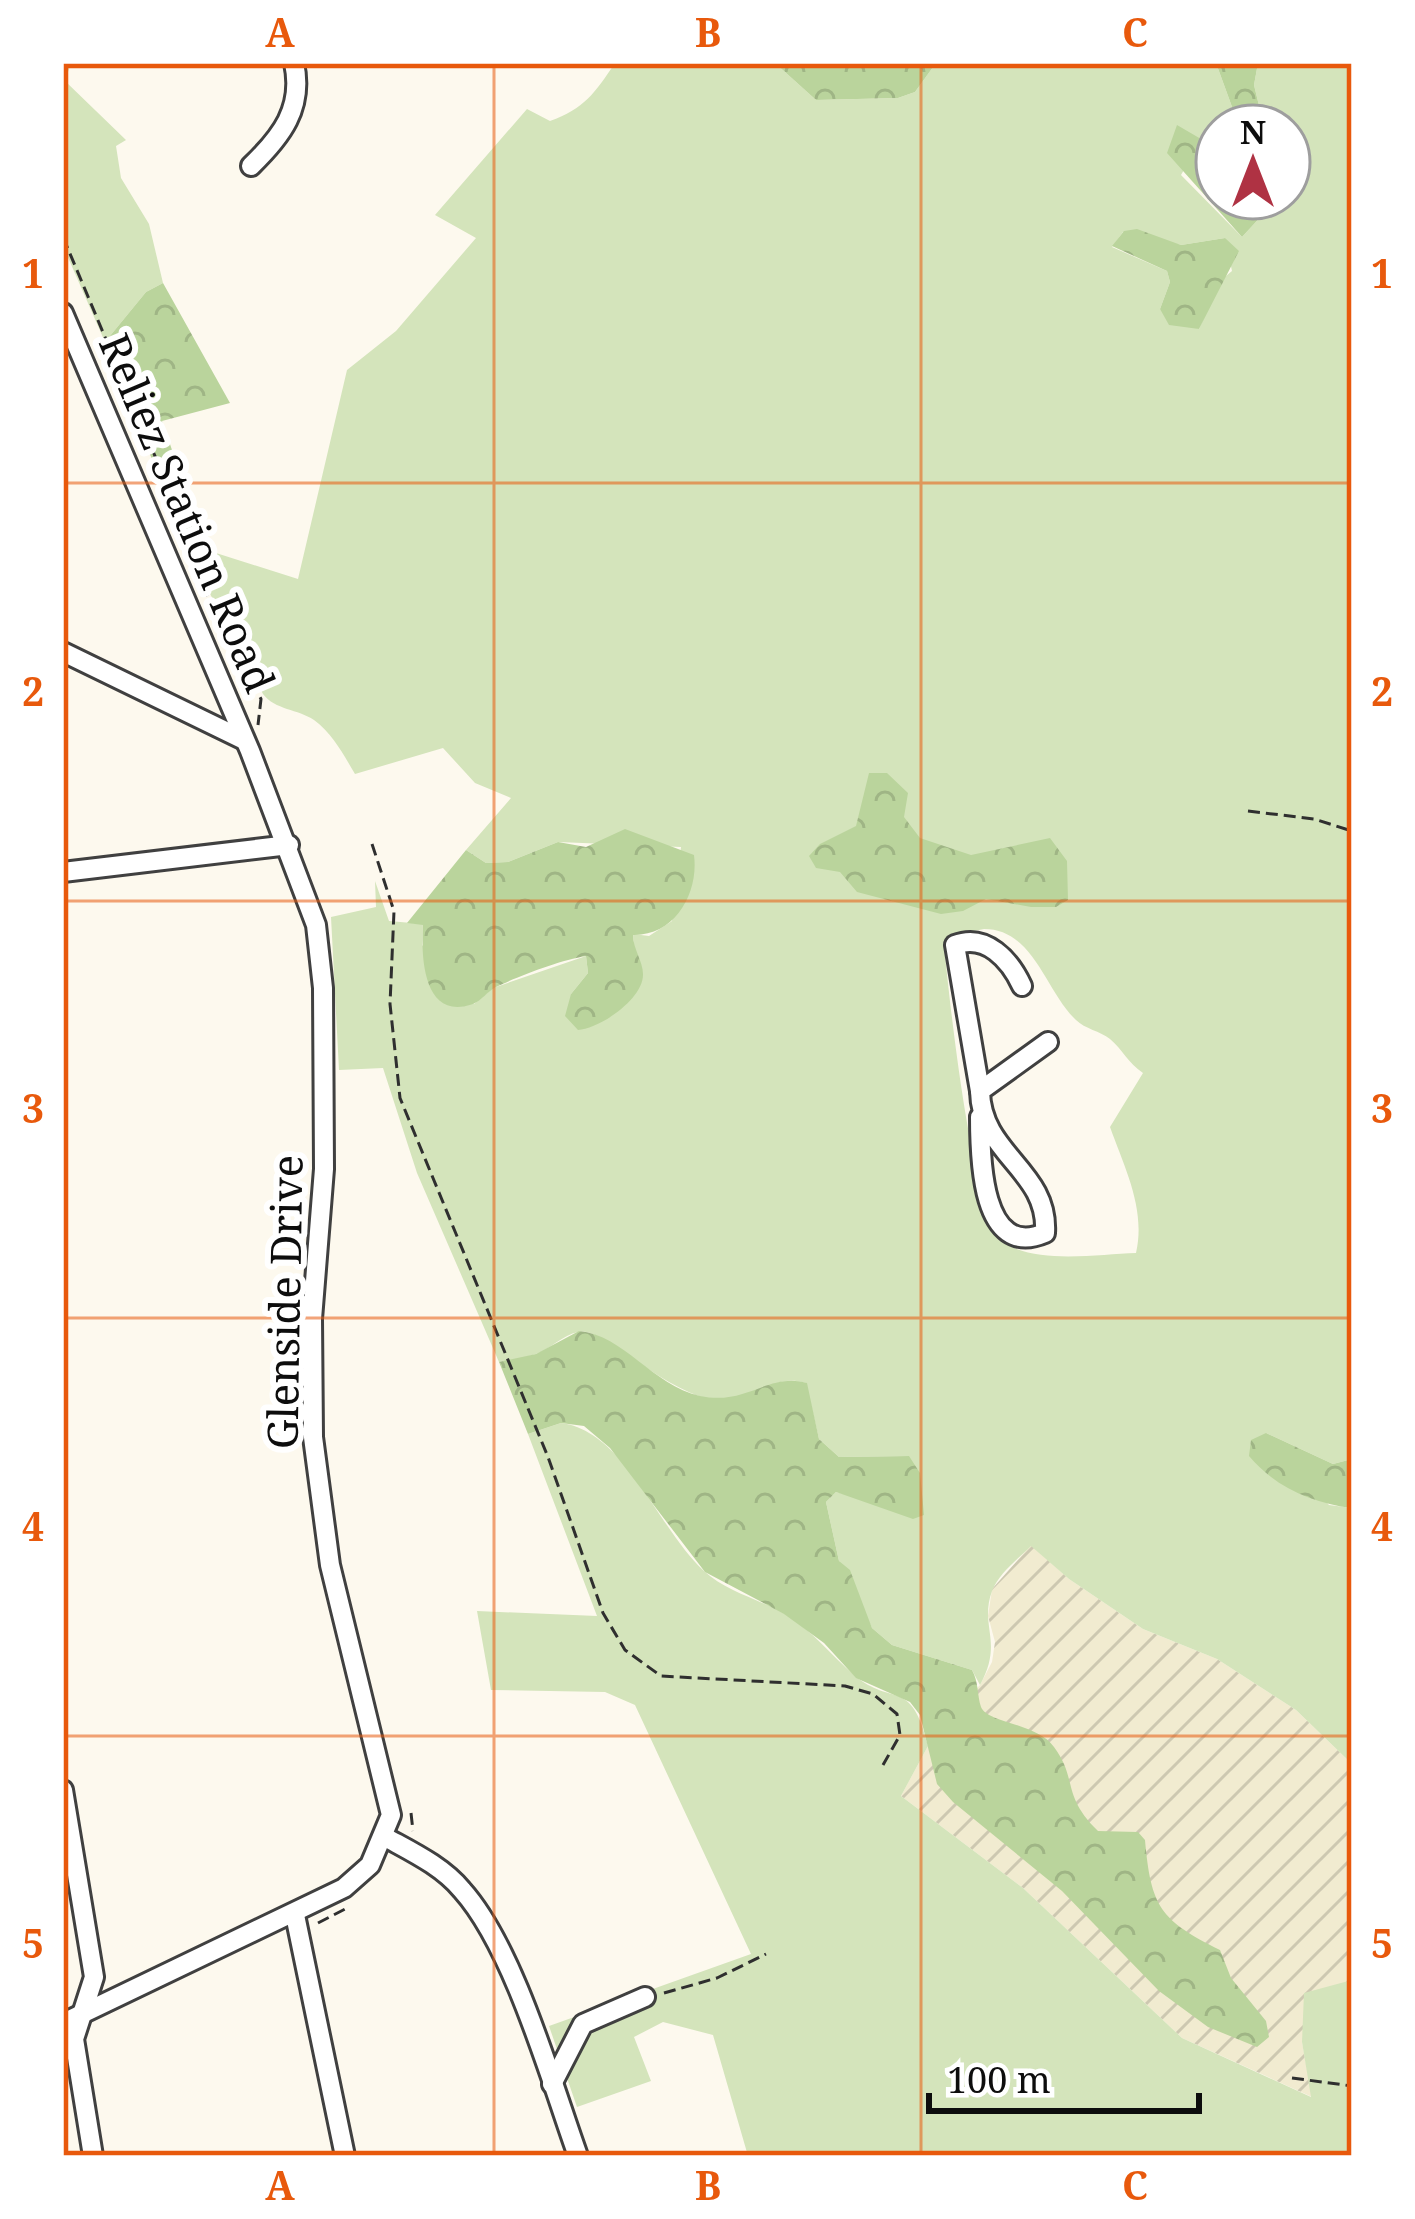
<svg xmlns="http://www.w3.org/2000/svg" width="1415" height="2219" viewBox="0 0 1415 2219" font-family="'Noto Serif',serif">
<defs>
<pattern id="farmland-furrows" width="10" height="10" patternUnits="userSpaceOnUse" patternTransform="scale(3)"><rect width="10" height="10" fill="#f1ebd0"/><path d="M-1 1l2-2M0 10L10 0M9 11l2-2" fill="none" stroke="#cdc8b1"/></pattern>
<pattern id="forest-crowns" width="20" height="18" patternUnits="userSpaceOnUse" patternTransform="scale(3)"><rect width="20" height="18" fill="#bad49c"/><path d="M2 6a3 3 0 1 1 6 0M12 15a3 3 0 1 1 6 0" fill="none" stroke="#9fb585"/></pattern>
</defs>
<rect width="100%" height="100%" fill="#fdf9ee"/>
<polygon fill="url(#farmland-furrows)" points="1031,1545 1069,1579 1143,1629 1217,1659 1296,1710 1352,1764 1352,1980 1302,2042 1312,2097 1182,2038 1023,1888 901,1796 935,1733 980,1685 992,1662 995,1642 988,1616 992,1589"/>
<g fill="#d4e4bb" fill-rule="evenodd">
<polygon points="63,63 71,63 65,81 126,140 116,146 121,178 149,224 163,283 146,292 105,342 63,246"/>
<path d="M615,63h160l41,37 82,-2 17,-6 21,-29h280l23,63h-22v11l-15,2 -21,36 61,62 36,-39h11v-72h-25l-10,-41 4,-22h94v1396l-19,5 -67,-31 63,72 23,3v256l-56,-54 -79,-51 -74,-30 -74,-50 -38,-33c-13,13 -32,27 -39,45 -13,36 12,50 -12,94l-8,-15 -80,-25 -20,-17 -33,-67 -13,-59 10,-10 28,7 45,-43 -70,1 -20,-18 -13,-56c-37,-10 -44,18 -78,18 -59,1 -122,-76 -150,-69 -15,3 -28,17 -42,22 -11,4 -25,6 -37,8l-82,-189 -34,-105 -44,2 -8,-153 45,-10 -1,-26 14,40 34,3 -1,21 52,59 19,-16 93,-32 2,17 -17,21 46,15c39,-30 17,-36 16,-75l16,2 23,-15 9,-74 -123,-5 -50,20 -22,1 -20,-13 45,-52 -36,-15 -32,-35 -88,26c-12,-20 -22,-40 -41,-54 -16,-11 -39,-10 -51,-26l-55,-104 -14,-44 104,33 49,-209 49,-39 80,-93 -41,-23 92,-106 23,12c34,-12 45,-28 65,-58zM1123,232l58,13 44,-7 7,33 -11,9 -22,49 -39,-20 10,-27 -3,-11 -55,-24zM984,929c50,0 61,62 92,91 9,9 24,11 34,19 13,11 18,24 33,34l-33,54c15,42 36,82 26,126 -37,1 -96,11 -130,-9 -34,-21 -57,-250 -62,-299l5,-9z"/>
<path d="M561,1423c64,8 97,106 143,148 23,21 55,28 81,43 28,17 46,41 69,61 39,33 57,1 74,71l-27,50 122,92 159,150 129,59 -9,-55 2,-49 48,-13v176h-604l-35,-121 -50,-13 -29,15 17,44 -74,26 -28,-81 202,-72 -116,-249 -30,-13 -114,-2 -14,-79 120,5 -69,-182z"/>
</g>
<g fill="url(#forest-crowns)">
<polygon points="775,63 936,63 915,92 898,98 816,100"/>
<polygon points="1216,63 1258,63 1254,85 1264,126 1239,126"/>
<polygon points="1177,125 1201,139 1217,137 1217,198 1278,198 1242,237 1167,153"/>
<polygon points="1137,229 1181,245 1225,238 1239,251 1199,329 1169,325 1160,309 1170,282 1167,271 1112,246 1124,231"/>
<polygon points="163,283 230,403 162,421 190,502 194,546 142,438 105,342 146,292"/>
<polygon points="869,773 887,773 908,793 904,817 920,838 971,855 1050,838 1067,861 1068,900 1056,907 1031,907 986,899 963,911 941,914 857,892 840,872 816,868 809,856 820,844 856,826"/>
<path d="M625,829l69,26c5,38 -19,81 -61,80 0,14 10,26 10,39 1,25 -44,55 -65,56l-13,-14 6,-22 17,-21 -2,-17c-25,4 -67,20 -90,31 -8,4 -15,14 -23,17 -51,18 -52,-50 -50,-79l-16,-2 59,-73 20,13 22,-1 50,-20 28,5z"/>
<path d="M579,1331c45,4 73,54 121,65 47,10 68,-24 107,-13l12,56 20,18 70,-1 11,17 4,42 -11,4 -77,-27 -10,10 13,59 11,9 22,58 20,17 80,25c7,13 5,25 9,37 6,16 56,16 73,40 24,32 7,48 44,84l40,1 7,8c6,67 15,80 75,110l11,28 35,43 3,16 -12,10 -49,-20 -49,-36 -97,-100 -109,-89 -16,-18 -17,-69 -10,-13 -54,-24 -32,-35 -40,-29 -79,-42 -95,-124 -26,-22 -23,-3 -33,11 -29,-72 37,-8z"/>
<path d="M1266,1433l67,31 19,-5v49c-40,-5 -77,-21 -103,-52l2,-16z"/>
</g>
<g fill="none" stroke-linecap="round" stroke-linejoin="round">
<defs>
<g id="minor">
<path d="M251,166c30,-29 53,-58 43,-103"/>
<polyline points="63,313 250,751 316,925 323,988 324,1169 312,1319 313,1437 330,1565 391,1815 370,1865 344,1888 63,2023"/>
<polyline points="63,652 244,740"/>
<polyline points="63,872 289,845"/>
<path d="M980,1091l-25,-146c31,-12 55,15 67,41"/>
<path d="M980,1117c0,40 1,143 65,116 4,-63 -64,-78 -65,-142l68,-49"/>
<polyline points="63,1790 94,1977 74,2039 93,2156"/>
<path d="M385,1837c27,15 57,29 77,53 52,58 89,191 116,266"/>
<polyline points="295,1915 345,2156"/>
<polyline points="552,2084 583,2024 645,1997"/>
</g>
</defs>
<use href="#minor" stroke="#404040" stroke-width="24"/>
<g stroke="#2f2f2f" stroke-width="3" stroke-dasharray="12 6" stroke-linecap="butt">
<polyline points="63,237 160,468 190,514 192,546 206,593 261,699 258,725"/>
<polyline points="1248,811 1314,819 1352,831"/>
<polyline points="372,844 394,911 390,1004 400,1098 548,1457 603,1613 625,1650 661,1676 845,1686 873,1694 897,1714 900,1735 883,1765"/>
<polyline points="411,1813 413,1831"/>
<polyline points="318,1923 347,1908"/>
<polyline points="664,1993 717,1978 766,1954"/>
<polyline points="1292,2078 1352,2086"/>
</g>
<use href="#minor" stroke="#fff" stroke-width="18"/>
</g>
<path fill="none" stroke="#e8590c" stroke-width="3" stroke-opacity="0.55" d="M494,63v2093M921,63v2093M63,483h1289M63,901h1289M63,1318h1289M63,1736h1289"/>
<g text-anchor="middle" stroke-width="12" stroke-linejoin="round" paint-order="stroke">
<g font-size="42" fill="#0d0d0d" stroke="#fff">
<text transform="translate(187 513) rotate(67)" y="15">Reliez Station Road</text>
<text transform="translate(285 1302) rotate(-89)" y="15">Glenside Drive</text>
</g>
</g>
<rect width="1415" height="2219" fill="none" stroke="#ffffff" stroke-width="132"/>
<g transform="translate(1253 162)"><circle r="57" fill="#ffffff" stroke="#9e9e9e" stroke-width="3"/>
<path d="M0-9L21 45L0 30L-21 45Z" fill="#af3243"/>
<text y="-18" font-size="33" font-weight="bold" text-anchor="middle" fill="#0d0d0d">N</text>
</g>
<path d="M929 2093v18h270v-18" fill="none" stroke="#0d0d0d" stroke-width="6"/>
<text x="947" y="2093" font-size="36" fill="#0d0d0d" stroke="#ffffff" stroke-width="9" paint-order="stroke">100 m</text>
<rect x="66" y="66" width="1283" height="2087" fill="none" stroke="#e8590c" stroke-width="4.5"/>
<g font-size="39" text-anchor="middle" font-weight="bold" fill="#e8590c">
<text x="280" y="47">A</text>
<text x="708" y="47">B</text>
<text x="1135" y="47">C</text>
<text x="33" y="288">1</text>
<text x="1382" y="288">1</text>
<text x="33" y="706">2</text>
<text x="1382" y="706">2</text>
<text x="33" y="1123">3</text>
<text x="1382" y="1123">3</text>
<text x="33" y="1541">4</text>
<text x="1382" y="1541">4</text>
<text x="33" y="1958">5</text>
<text x="1382" y="1958">5</text>
<text x="280" y="2200">A</text>
<text x="708" y="2200">B</text>
<text x="1135" y="2200">C</text>
</g>
</svg>
